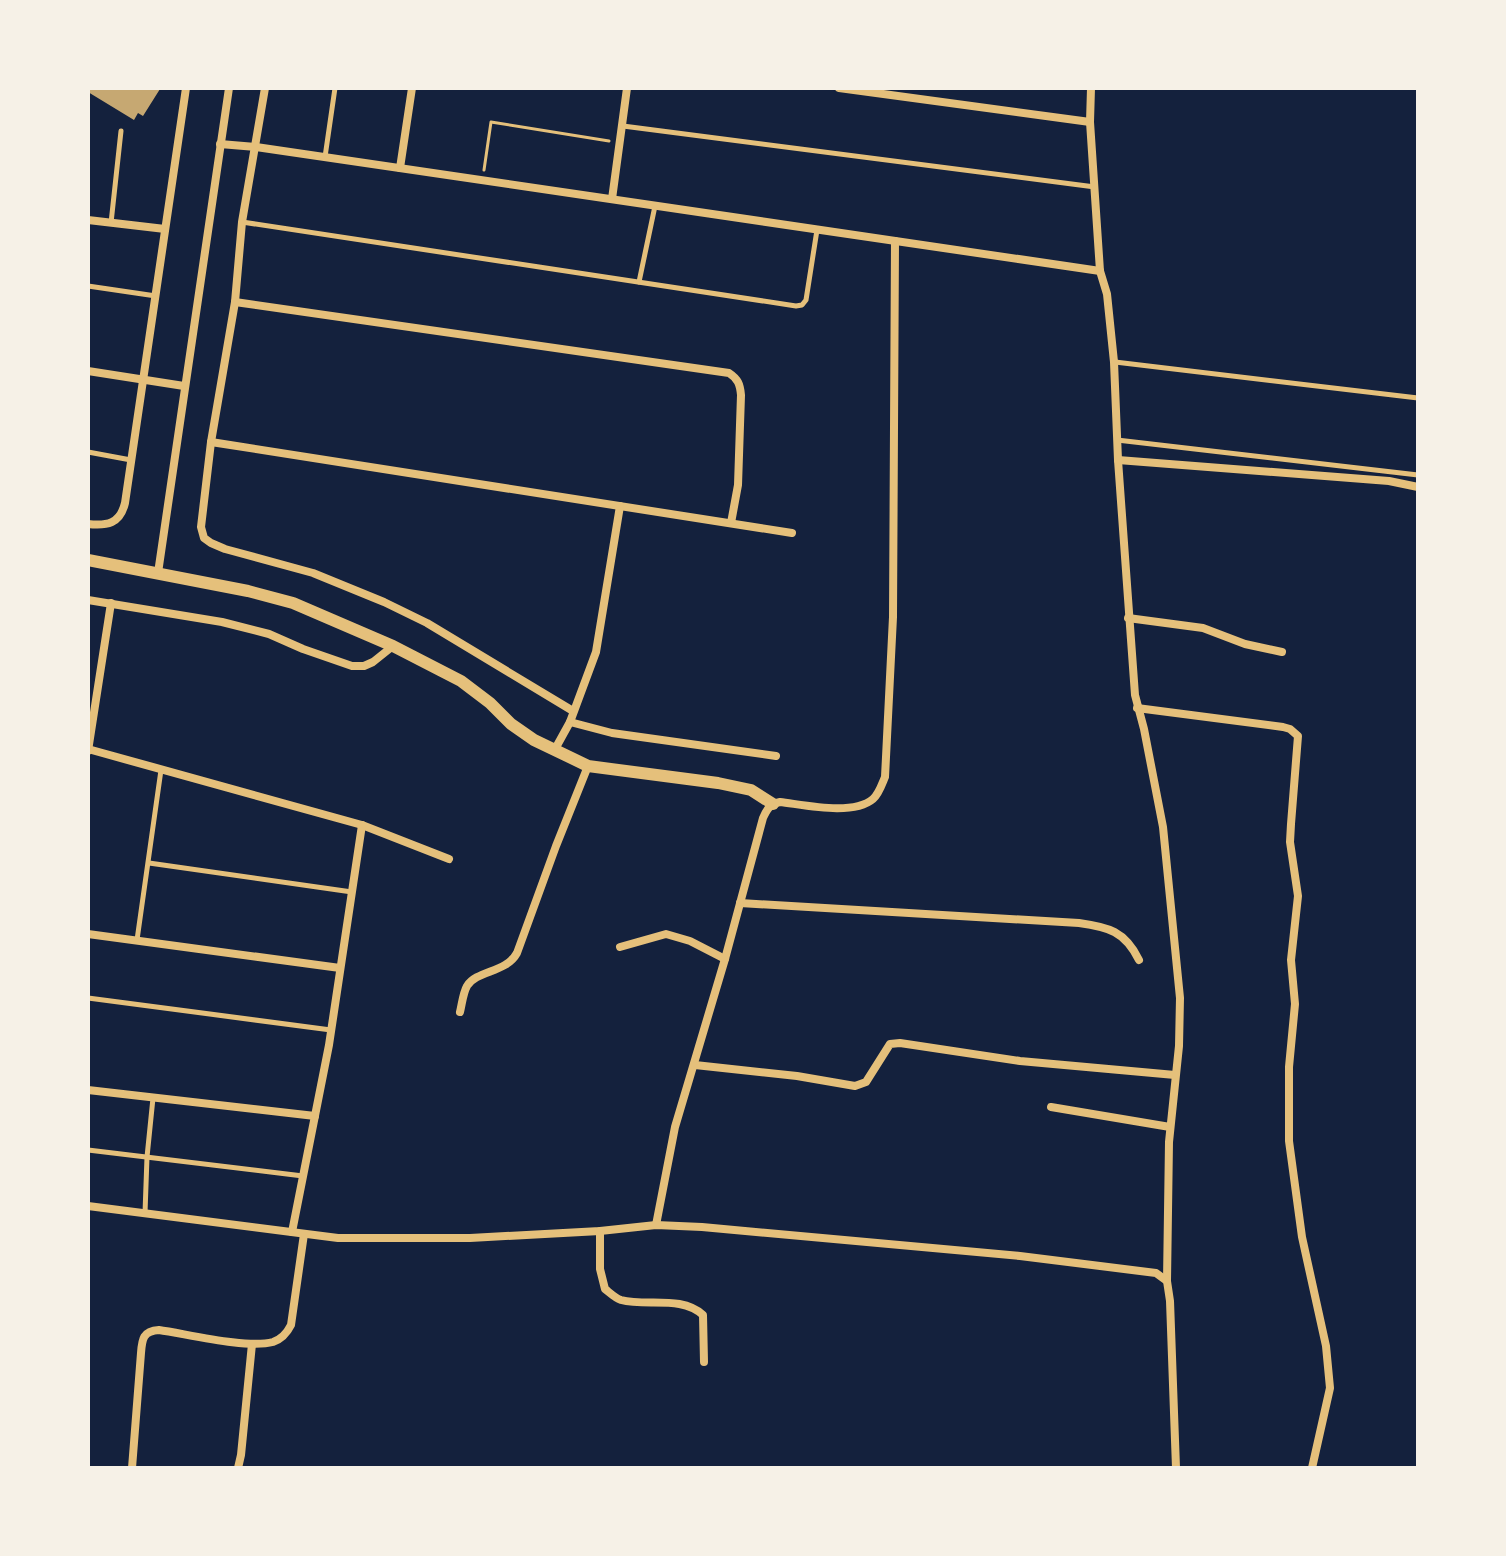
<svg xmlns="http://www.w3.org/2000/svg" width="1506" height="1556" viewBox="0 0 1506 1556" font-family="Arial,sans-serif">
<rect width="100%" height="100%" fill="#14213d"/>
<polygon fill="#c6a872" points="88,88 158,88 160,89 143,116 138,113 134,120 88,92"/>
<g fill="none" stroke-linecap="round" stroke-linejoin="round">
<polyline stroke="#e5c07b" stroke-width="3" points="484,170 491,122 609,141"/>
<g stroke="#e5c07b" stroke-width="5">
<polyline points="623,126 1095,187"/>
<polyline points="325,157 335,88"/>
<polyline points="242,222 796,306 802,305 806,300 817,230"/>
<polyline points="111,223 121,131"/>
<polyline points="639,282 655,206"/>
<polyline points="88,286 156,296"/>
<polyline points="1115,362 1418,398"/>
<polyline points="1117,440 1418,475"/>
<polyline points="88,452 131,460"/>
<polyline points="149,863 352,892"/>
<polyline points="137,940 161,770"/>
<polyline points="88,998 331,1030"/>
<polyline points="88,1150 303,1176"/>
<polyline points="145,1213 147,1157 153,1098"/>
</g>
<g stroke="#e5c07b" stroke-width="8">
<polyline points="265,88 242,222 235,302 211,442 201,527 204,538 211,543 225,549 313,573 384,602 427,623 573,711"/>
<polyline points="839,88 1090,122"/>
<polyline points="1091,88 1090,122 1100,271 1107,294 1114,362 1118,460 1135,695 1144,729 1163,827 1180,998 1179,1046 1169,1142 1167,1281"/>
<polyline points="220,144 256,147 1100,271"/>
<polyline points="400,168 412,88"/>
<polyline points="612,199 627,88"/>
<polyline points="88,220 165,229"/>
<path d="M235,302l494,71c9,6 11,11 12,22l-3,90 -7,38"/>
<polyline points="88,371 184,386"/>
<polyline points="211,442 792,533"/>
<polyline points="1118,460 1389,481 1418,487"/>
<path d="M88,524c19,2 32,0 37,-21l61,-415"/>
<polyline points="158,573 229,88"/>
<polyline points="88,600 222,622 269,634 303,649 352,666 364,666 373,662 393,646"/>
<polyline points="1128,618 1203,628 1245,644 1282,652"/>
<polyline points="1137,708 1283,727 1290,729 1298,736 1291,824 1290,842 1298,896 1291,960 1295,1004 1289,1067 1289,1141 1302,1237 1326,1346 1330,1388 1312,1468"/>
<polyline points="570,722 612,733 776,756"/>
<polyline points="88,749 362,825 449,859"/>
<polyline points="88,751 111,603"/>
<polyline points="554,751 570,722 596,652 620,506"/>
<path d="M740,903l339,20c29,4 46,8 60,37"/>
<polyline points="88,934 340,968"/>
<polyline points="620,947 666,934 690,941 725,959"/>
<path d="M460,1012c2,-8 3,-19 7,-26 10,-16 39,-13 50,-33l39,-107 32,-80"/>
<polyline points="695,1065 797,1076 855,1086 866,1082 890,1044 900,1043 1020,1061 1175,1075"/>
<polyline points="88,1090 315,1116"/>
<polyline points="1051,1107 1170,1127"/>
<polyline points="88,1206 338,1238 470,1238 600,1231 656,1225 702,1227 1020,1256 1156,1273 1167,1281 1170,1301 1176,1468"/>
<path d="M656,1225l19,-98 50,-168 38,-141c4,-9 7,-14 17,-16 25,3 73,14 93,-3 6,-5 9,-15 12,-22l8,-160 2,-376"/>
<path d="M600,1231v38l5,20c4,3 10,9 16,11 26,7 60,-5 82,15l1,47"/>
<polyline points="292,1232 329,1045 362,825"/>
<path d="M132,1468l9,-115c1,-14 2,-22 18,-23 28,4 88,19 114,12 9,-3 14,-9 18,-17l13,-91"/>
<polyline points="238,1468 241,1455 252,1344"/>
</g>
<polyline stroke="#e5c07b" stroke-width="12" points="88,560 248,591 293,603 393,646 461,681 490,703 511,724 534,740 588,766 718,783 751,790 773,804"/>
</g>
<rect width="1506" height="1556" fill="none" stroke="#f6f1e7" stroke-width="180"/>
</svg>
